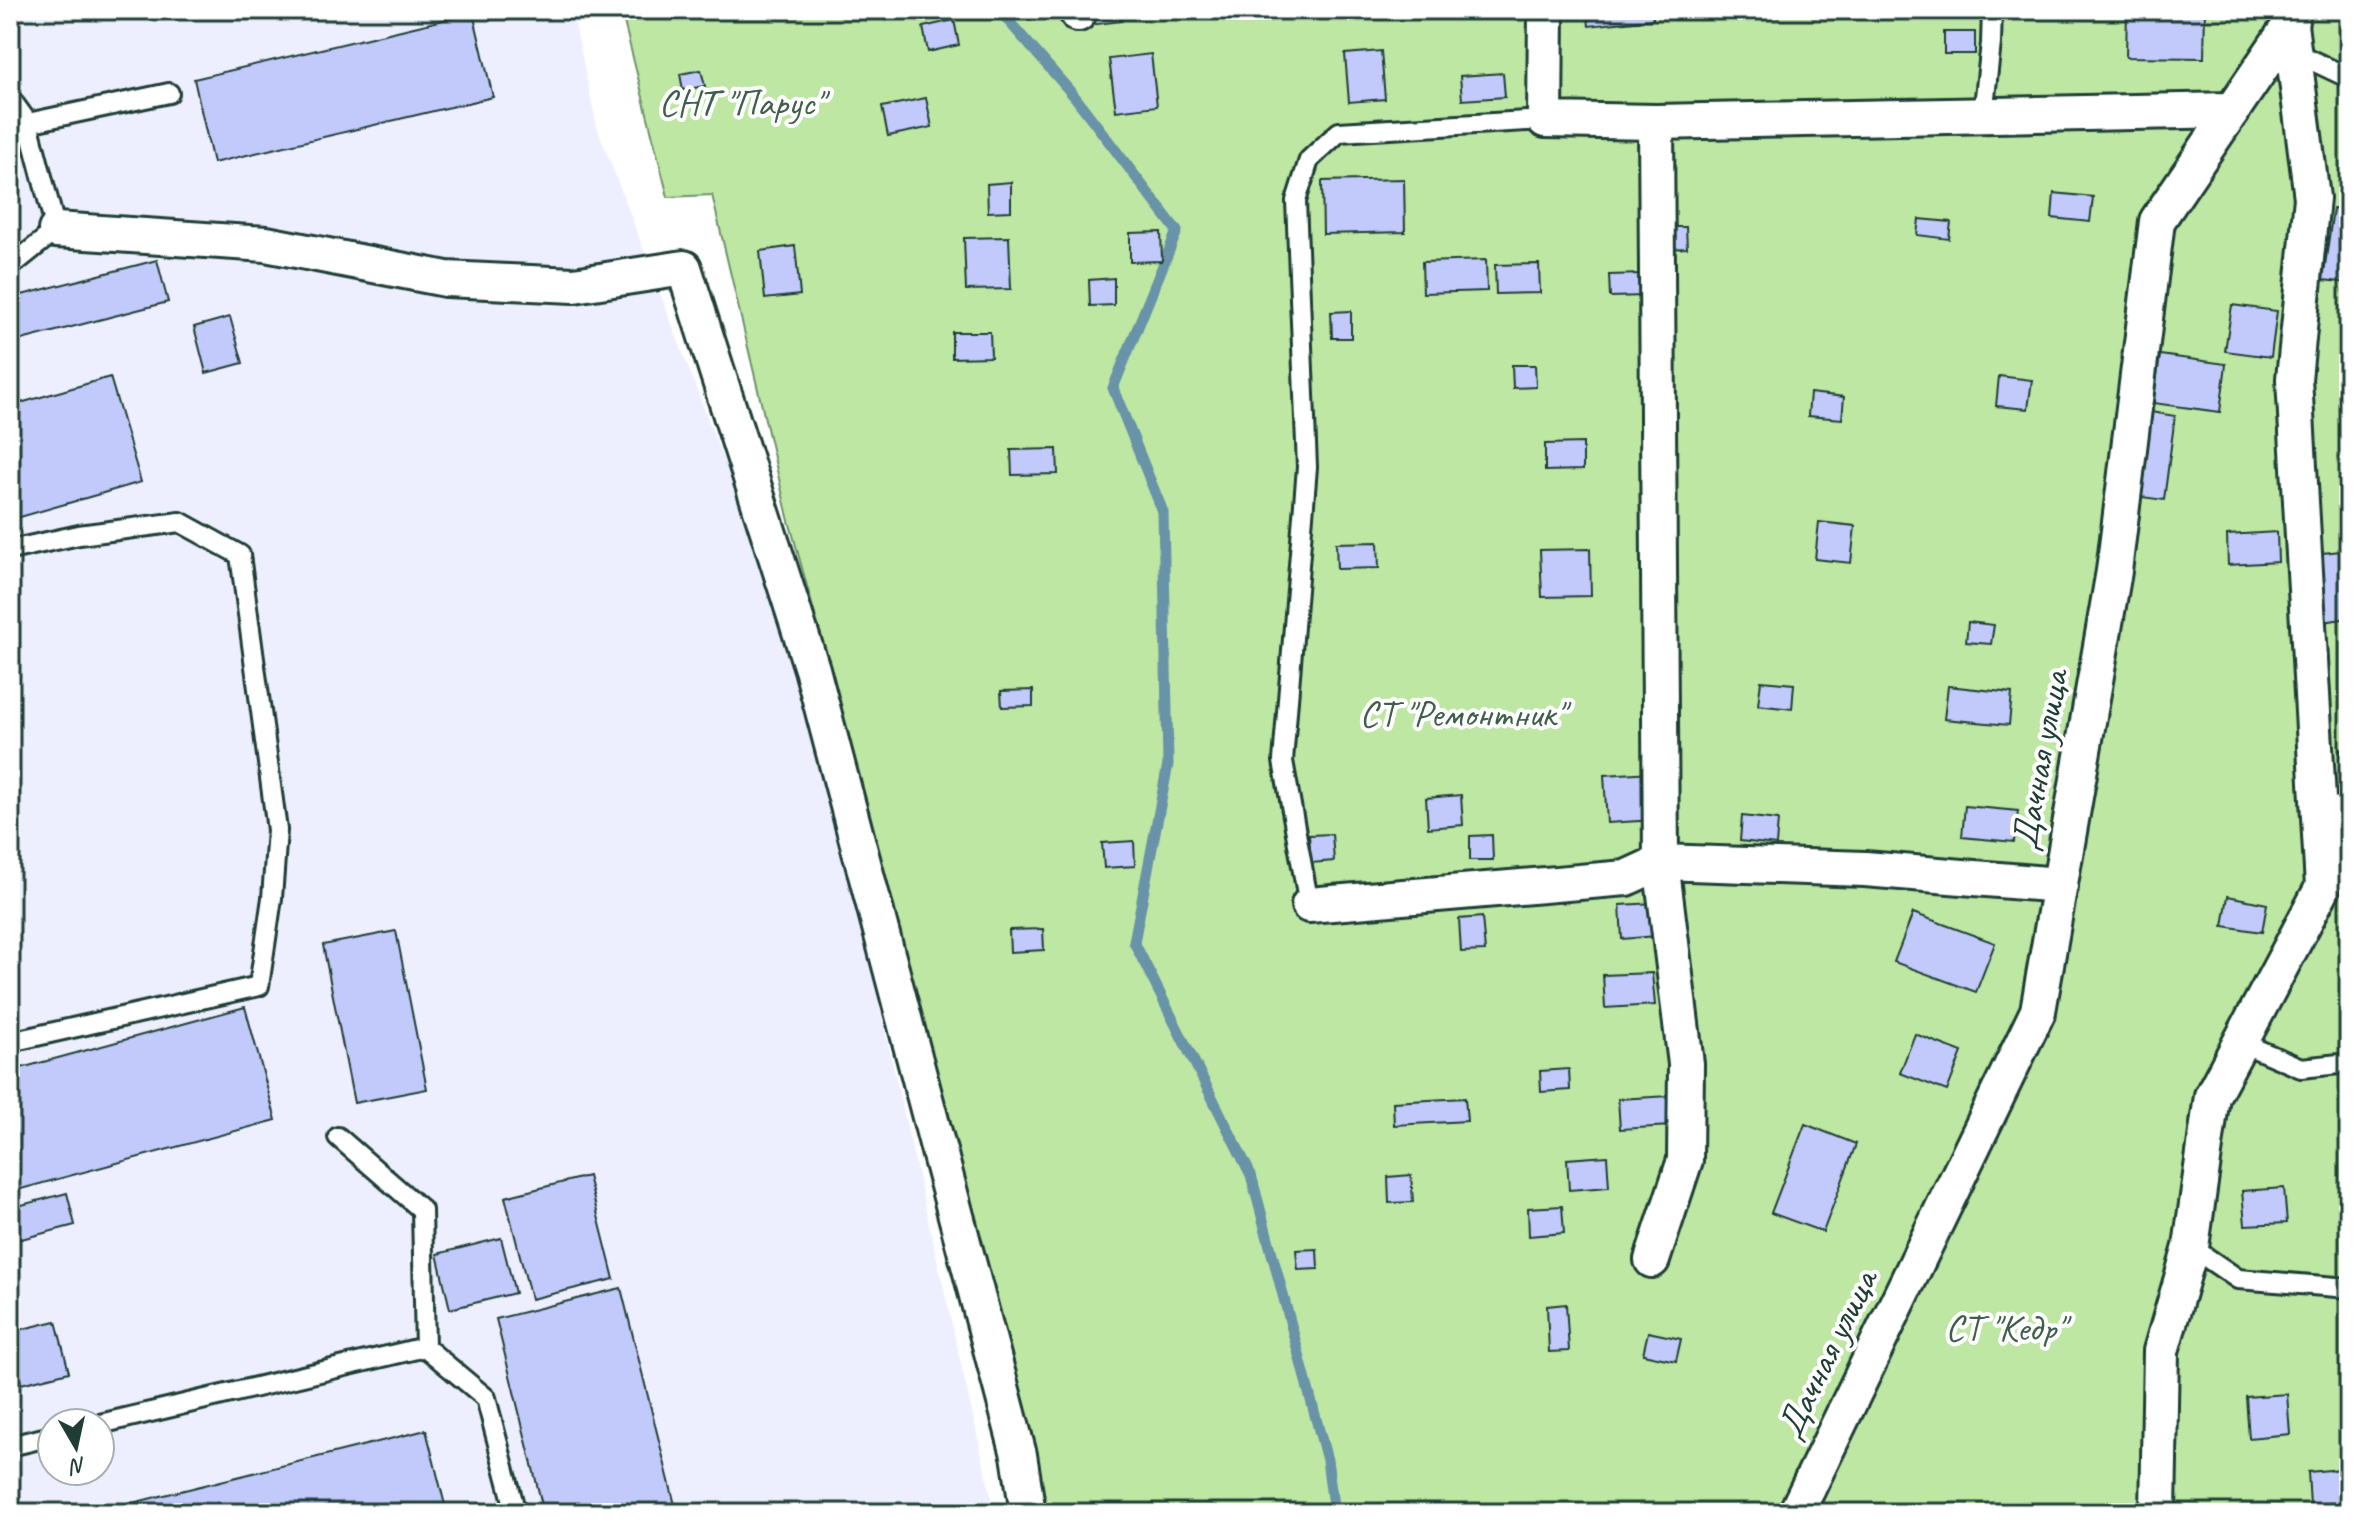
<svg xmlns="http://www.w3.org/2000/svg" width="2359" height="1523" viewBox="0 0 2359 1523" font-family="Caveat,sans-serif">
<rect width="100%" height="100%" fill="#fff"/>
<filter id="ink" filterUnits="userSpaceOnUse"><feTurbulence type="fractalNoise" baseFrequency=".0125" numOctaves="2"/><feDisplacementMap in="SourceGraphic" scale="16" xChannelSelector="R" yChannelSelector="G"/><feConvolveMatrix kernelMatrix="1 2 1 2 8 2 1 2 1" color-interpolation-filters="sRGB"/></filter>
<g filter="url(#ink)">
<path fill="#edeffe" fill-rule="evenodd" d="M10,10h562l25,117 205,540 193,846h-985zM52,1423h48v48h-48z"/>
<polygon fill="#bde7a3" stroke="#6e926c" stroke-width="2" points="621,10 2349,10 2349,1513 1040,1513 869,811 788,517 712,195 668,197"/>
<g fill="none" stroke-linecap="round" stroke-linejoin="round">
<polyline stroke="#6893a8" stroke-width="11" points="999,10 1075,97 1177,231 1113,388 1163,512 1168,764 1134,942 1251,1175 1327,1460 1334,1513"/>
</g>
<g fill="#c2cafb" stroke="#1f3d34" stroke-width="2">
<polygon points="1088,10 1121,10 1122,21 1090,25"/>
<polygon points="1587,10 1653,10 1653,19 1589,26"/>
<polygon points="2127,10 2205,10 2204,58 2126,57"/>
<polygon points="473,13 493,97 213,163 194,79"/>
<polygon points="954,20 959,45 928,52 923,27"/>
<rect x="1944" y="32" width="31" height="22"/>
<polygon points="1381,51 1385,99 1349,102 1345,54"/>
<polygon points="1151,54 1157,106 1116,111 1109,59"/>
<polygon points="701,70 705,86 683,90 680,74"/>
<polygon points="1503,73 1505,97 1462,100 1460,76"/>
<polygon points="926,98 932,127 888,136 882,107"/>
<polygon points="1404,179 1405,232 1323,234 1322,181"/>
<polygon points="1011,182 1011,211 988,212 987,184"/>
<polygon points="2054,193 2093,197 2090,222 2052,218"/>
<polygon points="2333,209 2349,211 2349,283 2323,280"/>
<polygon points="1919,219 1951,222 1949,239 1917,235"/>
<polygon points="1664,227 1686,227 1687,248 1664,249"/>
<polygon points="1161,232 1162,261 1130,262 1130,233"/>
<polygon points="1009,237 1011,289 966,290 964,238"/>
<polygon points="795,246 800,295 765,299 760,251"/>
<polygon points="157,260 168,302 10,343 10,298"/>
<polygon points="1486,260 1487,291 1423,293 1422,262"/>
<polygon points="1539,264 1540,293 1496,294 1495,265"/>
<polygon points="1644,274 1645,296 1610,297 1609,275"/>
<polygon points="1114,278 1114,305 1090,306 1089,280"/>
<polygon points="2232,305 2277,311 2271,357 2225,351"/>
<polygon points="1351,311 1351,338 1332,338 1331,312"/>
<polygon points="230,317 243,363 206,373 194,327"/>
<polygon points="952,332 990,332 991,357 952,358"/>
<polygon points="2160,355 2226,364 2220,412 2153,403"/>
<polygon points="1512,365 1535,365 1536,387 1513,388"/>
<polygon points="1999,376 2032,380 2028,409 1996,406"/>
<polygon points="110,377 141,482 10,520 10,406"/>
<polygon points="1810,393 1844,397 1842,419 1808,416"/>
<polygon points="2145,411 2175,416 2164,500 2134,496"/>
<polygon points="1583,443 1583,470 1545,471 1545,444"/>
<polygon points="1057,449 1058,474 1012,475 1011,450"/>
<polygon points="1819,522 1855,526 1851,563 1815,559"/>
<polygon points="2277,532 2278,562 2228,565 2227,535"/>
<polygon points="1378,542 1379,568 1337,569 1336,543"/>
<polygon points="1590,549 1591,596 1542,597 1540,550"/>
<polygon points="2349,550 2349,618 2323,622 2314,554"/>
<polygon points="1968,622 1994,625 1991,644 1966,642"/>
<polygon points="1761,681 1794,684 1792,709 1758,705"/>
<polygon points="1948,686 2012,693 2009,725 1944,719"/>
<polygon points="1033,690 1033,706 1002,707 1001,691"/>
<polygon points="2349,749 2349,785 2342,785 2340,750"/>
<polygon points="1652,772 1655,820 1607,823 1604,775"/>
<polygon points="1461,795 1463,825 1428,828 1426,798"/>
<polygon points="1965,806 2018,811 2014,842 1962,837"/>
<polygon points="1742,816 1778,820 1776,845 1740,841"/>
<polygon points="1332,834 1334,861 1311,863 1309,835"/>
<polygon points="1492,835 1493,860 1470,860 1470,836"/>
<polygon points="1134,841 1135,866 1104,868 1102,843"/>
<polygon points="2228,896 2267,904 2262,932 2223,926"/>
<polygon points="1654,903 1656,936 1622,939 1620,905"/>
<polygon points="1913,913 1995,943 1976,992 1894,962"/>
<polygon points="1482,917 1485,951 1461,952 1459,919"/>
<polygon points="1043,929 1044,950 1010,952 1009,930"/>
<polygon points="396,931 427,1089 354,1103 323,945"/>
<polygon points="1652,973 1655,1005 1605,1008 1603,975"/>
<polygon points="245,1007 276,1120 10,1192 10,1071"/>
<polygon points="1915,1034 1962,1052 1947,1091 1900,1073"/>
<polygon points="1569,1069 1570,1090 1541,1092 1540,1071"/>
<polygon points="1670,1096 1671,1126 1620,1129 1618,1099"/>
<polygon points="1465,1098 1467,1121 1394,1125 1393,1102"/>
<polygon points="1805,1124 1856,1144 1823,1232 1771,1213"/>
<polygon points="1607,1156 1609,1187 1569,1190 1567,1159"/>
<polygon points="1411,1175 1413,1202 1389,1203 1388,1177"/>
<polygon points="588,1176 614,1279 531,1299 505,1197"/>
<polygon points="2284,1188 2287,1223 2245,1225 2242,1191"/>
<polygon points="67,1193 75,1225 10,1242 10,1208"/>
<polygon points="1562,1206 1564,1233 1529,1236 1528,1208"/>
<polygon points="501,1238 515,1293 450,1309 437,1254"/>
<polygon points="1317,1249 1318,1269 1298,1270 1296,1250"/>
<polygon points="621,1288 677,1513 544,1513 496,1319"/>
<polygon points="1566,1304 1569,1351 1549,1352 1547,1306"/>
<polygon points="56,1321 69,1372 21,1384 10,1332"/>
<polygon points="1648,1332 1681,1339 1676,1361 1643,1354"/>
<polygon points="2287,1394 2290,1434 2249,1438 2246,1397"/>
<polygon points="426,1430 447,1513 92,1513"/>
<polygon points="2341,1469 2344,1502 2310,1505 2308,1472"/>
</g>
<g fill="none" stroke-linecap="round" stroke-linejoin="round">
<defs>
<g id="lane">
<polyline points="2294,52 2349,78"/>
<polyline points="10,98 28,123 169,93"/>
<polyline points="1983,115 1991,43 1992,10"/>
<polyline points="10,267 56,230 28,123"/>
<polyline points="10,550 79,535 180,522 240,555 277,830 272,898 259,986 10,1042"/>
<polyline points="2319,809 2349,805"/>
<polyline points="1309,905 1283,761 1307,467 1296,201 1309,160 1339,132 1545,120"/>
<polyline points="2242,1043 2301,1068 2349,1063"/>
<polyline points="338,1137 422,1210 425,1347"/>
<polyline points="2191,1247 2238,1279 2349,1288"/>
<polyline points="100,1424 425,1347 486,1398 516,1513"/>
<polyline points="10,1446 52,1436"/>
</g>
<g id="street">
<polyline points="1546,10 1545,120 1656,122 2233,110"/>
<polyline points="1078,14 1078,10"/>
<polyline points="56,230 266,244 446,279 574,285 684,268 812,669 1019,1455 1028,1513"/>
<polyline points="1309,905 1626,878 1661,862 1865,869 2060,885"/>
<polyline points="1652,1260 1685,1160 1686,1064 1661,862 1656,122"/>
<polyline points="1796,1513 2038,1011 2114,571 2157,221 2290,25 2293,10"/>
<polyline points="2158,1513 2161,1351 2191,1247 2212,1096 2323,887 2294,379 2312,198 2290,25"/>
</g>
</defs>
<use href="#lane" stroke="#1f3d34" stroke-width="24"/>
<use href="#street" stroke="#1f3d34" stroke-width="40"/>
<use href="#lane" stroke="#fff" stroke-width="18"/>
<use href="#street" stroke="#fff" stroke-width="34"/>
</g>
</g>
<g text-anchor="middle" stroke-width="8" stroke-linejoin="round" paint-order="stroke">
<g font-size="38" fill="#3f5f4a" stroke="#fff">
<text x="741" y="115">СНТ "Парус"</text>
<text x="1462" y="726">СТ "Ремонтник"</text>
<text x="2005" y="1340">СТ "Кедр"</text>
</g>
<g font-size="38" fill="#1f3d34" stroke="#fff">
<text transform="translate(2039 760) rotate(-80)" y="13">Дачная улица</text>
<text transform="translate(1826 1354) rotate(-64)" y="13">Дачная улица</text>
</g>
</g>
<rect width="2359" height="1523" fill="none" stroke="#fff" stroke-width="40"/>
<rect x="20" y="20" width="2319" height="1483" fill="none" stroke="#1f3d34" stroke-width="3" filter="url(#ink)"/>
<g transform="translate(76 1447) rotate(171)"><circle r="38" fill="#ffffff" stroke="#a5b1ae" stroke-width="2"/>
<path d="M0-6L14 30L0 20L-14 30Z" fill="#1f3d34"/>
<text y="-12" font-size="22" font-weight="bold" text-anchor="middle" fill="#1f3d34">N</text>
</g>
</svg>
